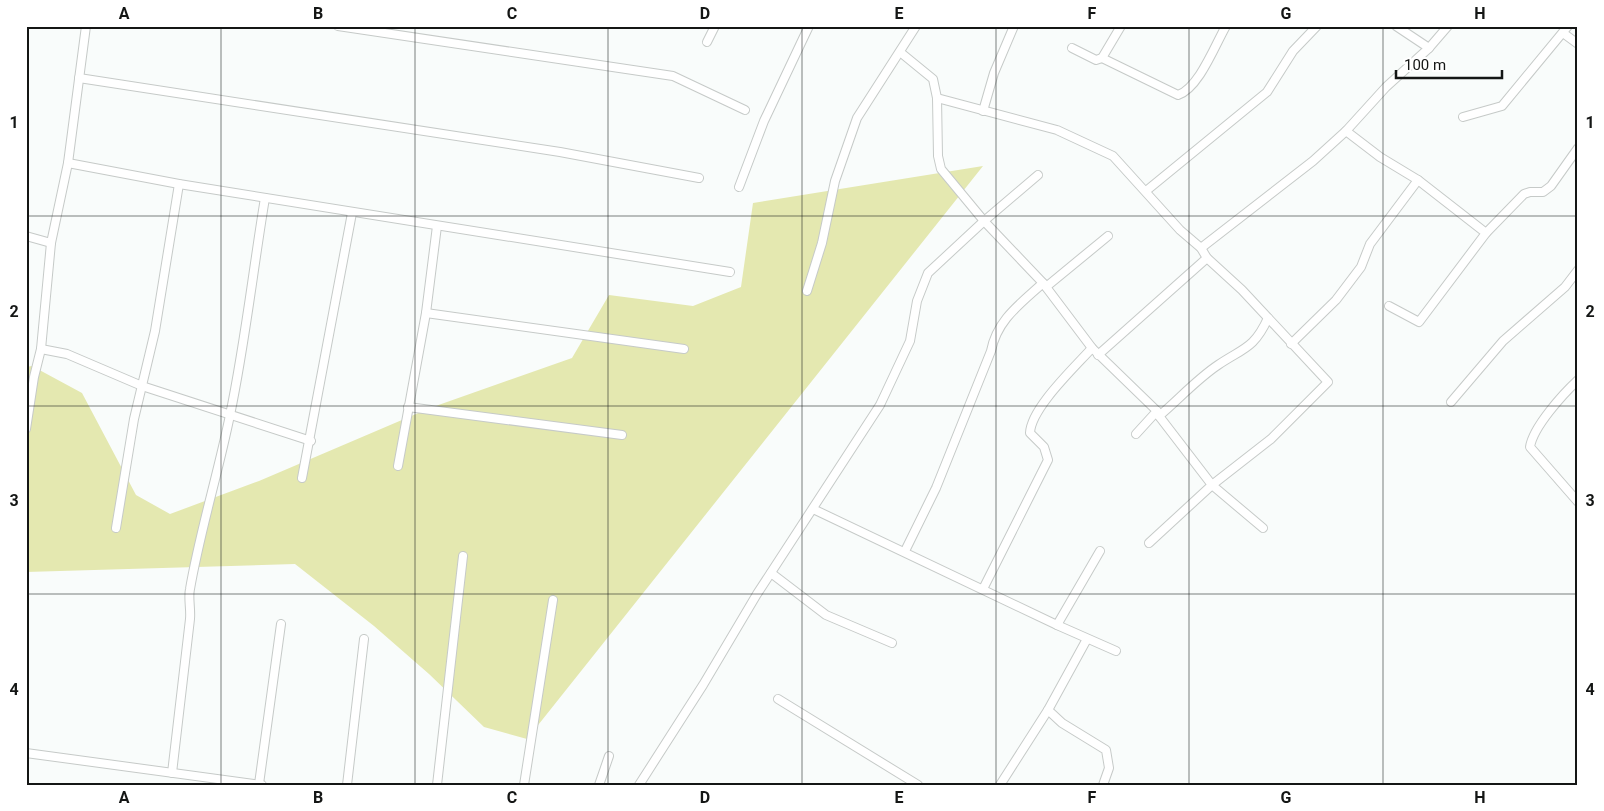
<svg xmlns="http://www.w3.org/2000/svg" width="1604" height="811" viewBox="0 0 1604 811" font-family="Roboto,sans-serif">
<rect width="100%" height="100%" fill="#f9fcfb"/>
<polygon fill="#e4e8b0" points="983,166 527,739 484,727 429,674 374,626 295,564 26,572 26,367 32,366 82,393 136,495 170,514 259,481 430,408 572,358 609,295 693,306 741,287 753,203"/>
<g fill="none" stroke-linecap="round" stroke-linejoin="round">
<defs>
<g id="minor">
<polyline points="338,26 673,76 745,110"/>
<path d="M1121,26l-19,32 76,37c21,-7 37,-50 48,-69"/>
<polyline points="1396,26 1429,48"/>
<polyline points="1563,33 1578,44"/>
<polyline points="707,42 715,26"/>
<polyline points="1072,48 1096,60 1102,58"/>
<polyline points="900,52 933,79 937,98 938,156 941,169 984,221 1043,283 1092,348 1157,411 1136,434"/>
<polyline points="79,78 560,152 699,178"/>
<polyline points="937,98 1057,130 1113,156 1180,230 1201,248 1207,258 1242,290 1328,382 1271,439 1212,485 1263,528"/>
<polyline points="983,111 994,73 1014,26"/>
<polyline points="1463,117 1502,106 1568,26"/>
<polyline points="1346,131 1380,157 1418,180 1486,233 1419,322 1389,306"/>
<polyline points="68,163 179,184 730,272"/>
<polyline points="739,187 764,121 809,26"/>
<polyline points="1146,191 1267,92 1293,51 1317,26"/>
<polyline points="1486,233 1524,194 1530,192 1543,192 1551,186 1578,148"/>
<polyline points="26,236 51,243"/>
<polyline points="1201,248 1313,161 1346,131 1386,87 1429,48 1448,26"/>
<polyline points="1046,287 1108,236"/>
<polyline points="807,291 822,243 835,181 857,118 916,26"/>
<polyline points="426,313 684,349"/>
<polyline points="1291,344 1336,300 1361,267 1370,244 1418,180"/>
<polyline points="41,349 67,354 142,386 311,441"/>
<polyline points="1098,355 1207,258"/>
<path d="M1578,380c-15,14 -45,47 -48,67l48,55"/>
<polyline points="1451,402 1503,341 1565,287 1578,270"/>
<polyline points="408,407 622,435"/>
<path d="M1159,416c19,-16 38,-37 59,-51 25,-17 36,-16 50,-47"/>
<polyline points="26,429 34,377 41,349 51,243 68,163 86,26"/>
<polyline points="398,466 426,313 437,226"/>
<polyline points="302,478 352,213"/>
<polyline points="813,509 1057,625 1100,551"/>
<polyline points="116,528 134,419 155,331 179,184"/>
<polyline points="1149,543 1212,485 1159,416 1157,411"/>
<path d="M905,551l31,-63 55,-137c6,-31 29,-47 52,-68"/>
<polyline points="771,573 826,615 892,643"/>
<path d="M983,589l65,-129 -4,-13 -14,-14c1,-25 45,-66 62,-85"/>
<polyline points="1057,625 1116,651"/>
<polyline points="778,699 918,785"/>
<polyline points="1048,710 1062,723 1106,750 1109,768 1103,785"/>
<polyline points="26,753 262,785"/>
<path d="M172,773l18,-154c1,-10 -2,-21 0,-30 10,-58 28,-115 40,-174 15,-71 23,-145 35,-217"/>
<polyline points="259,784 281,624"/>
<polyline points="347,785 364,639"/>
<polyline points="437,785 463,556"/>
<polyline points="524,785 553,600"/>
<polyline points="599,785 609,756"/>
<polyline points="639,785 703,685 757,594 880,405 910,341 917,301 928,273 984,221 1038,175"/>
<polyline points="1000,785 1048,710 1087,639"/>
</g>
</defs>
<use href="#minor" stroke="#c6cac8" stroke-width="10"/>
<use href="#minor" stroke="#fff" stroke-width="8"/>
</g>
<path fill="none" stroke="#141615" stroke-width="1" stroke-opacity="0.55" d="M221,26v759M415,26v759M608,26v759M802,26v759M996,26v759M1189,26v759M1383,26v759M26,216h1552M26,406h1552M26,594h1552"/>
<rect width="1604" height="811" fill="none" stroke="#ffffff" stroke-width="55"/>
<path d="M1396 70v8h106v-8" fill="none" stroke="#141615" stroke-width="2.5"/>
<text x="1404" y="70" font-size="15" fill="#141615" stroke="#ffffff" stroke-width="4" paint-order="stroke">100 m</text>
<rect x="28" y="28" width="1548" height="756" fill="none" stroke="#141615" stroke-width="2"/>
<g font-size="16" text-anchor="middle" font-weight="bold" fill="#141615">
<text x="124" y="19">A</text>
<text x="318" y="19">B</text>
<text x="512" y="19">C</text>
<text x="705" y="19">D</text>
<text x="899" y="19">E</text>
<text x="1092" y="19">F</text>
<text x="1286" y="19">G</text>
<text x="1480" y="19">H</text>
<text x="14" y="128">1</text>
<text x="1590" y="128">1</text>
<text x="14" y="317">2</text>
<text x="1590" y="317">2</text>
<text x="14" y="506">3</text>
<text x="1590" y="506">3</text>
<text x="14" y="695">4</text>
<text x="1590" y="695">4</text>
<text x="124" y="803">A</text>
<text x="318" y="803">B</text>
<text x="512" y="803">C</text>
<text x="705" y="803">D</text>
<text x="899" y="803">E</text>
<text x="1092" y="803">F</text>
<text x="1286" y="803">G</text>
<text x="1480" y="803">H</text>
</g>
</svg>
